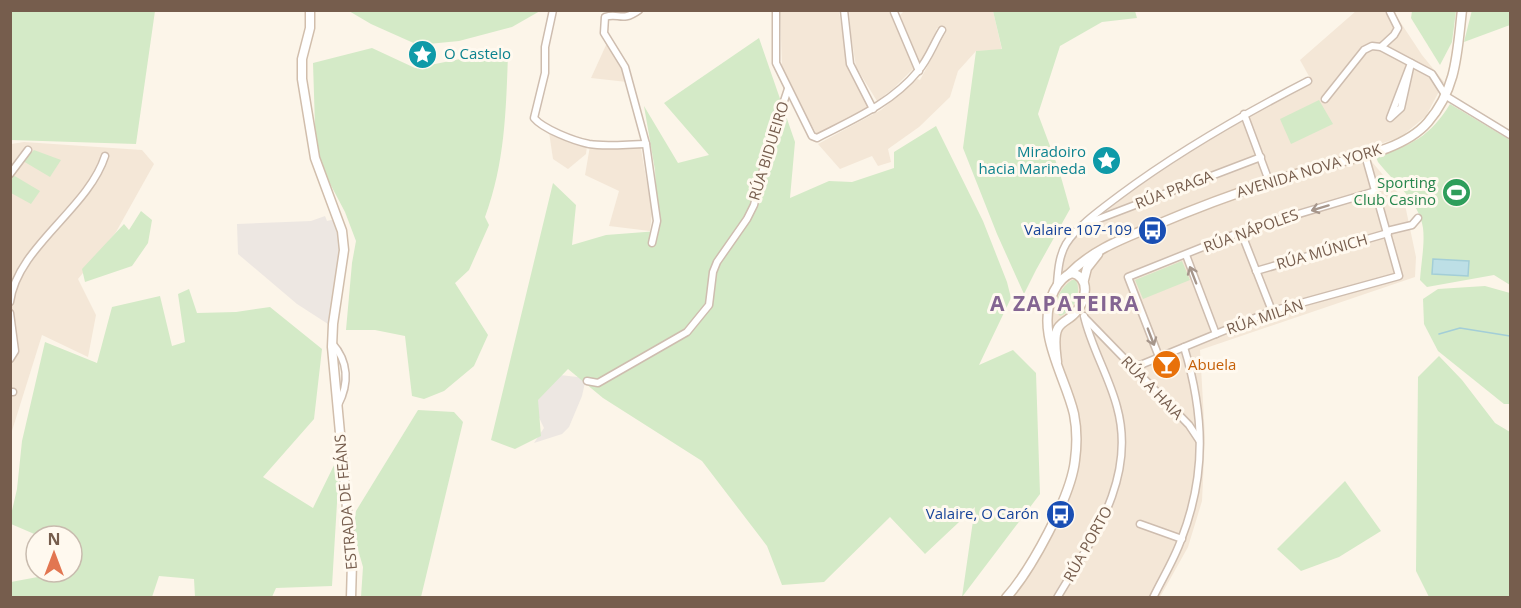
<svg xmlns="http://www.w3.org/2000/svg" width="1521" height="608" viewBox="0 0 1521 608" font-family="'Open Sans',sans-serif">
<rect width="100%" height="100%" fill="#fcf5e9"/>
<g fill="#f4e7d7">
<polygon points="780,11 839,11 848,66 868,106 867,108 821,133 816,133 787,81 782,65"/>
<polygon points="849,11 889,11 914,68 894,88 877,101 856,67 851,35"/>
<polygon points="904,11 993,11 1002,50 976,51 958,71 950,97 919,127 888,149 891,162 878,166 872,156 840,169 818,144 881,110 917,79 920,80 946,32 937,28 934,37 922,61 919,61 900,15"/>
<polygon points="1356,11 1393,11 1422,55 1444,82 1426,116 1401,137 1362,150 1404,200 1416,257 1415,277 1200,350 1205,437 1202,501 1188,547 1160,597 1006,597 1012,591 1068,488 1076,430 1047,318 1066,245 1100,210 1244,114 1310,78 1300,60"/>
<polygon points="607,43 622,68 627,82 591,78"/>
<polygon points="549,132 587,146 586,154 568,169 553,159"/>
<polygon points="24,142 142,150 154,164 116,232 78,279 96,315 88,357 42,335 11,434 11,144"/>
<polygon points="590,146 638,146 641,149 652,212 650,231 609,226 619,191 585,175"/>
</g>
<g fill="#ede7e2">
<polygon points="325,216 327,221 335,219 340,237 340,250 328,324 297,304 238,254 237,224 311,221"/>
<polygon points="560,375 586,378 582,396 569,427 562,434 534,443 544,428 533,405"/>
</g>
<g fill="#d4eac7">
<polygon points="11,10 155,11 136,144 11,140"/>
<polygon points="1472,10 1510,11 1510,25 1464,42"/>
<polygon points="349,11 540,11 512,27 459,41 418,45 371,24"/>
<polygon points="993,11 1135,11 1137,18 1102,22 1060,46 1038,114 1059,170 1070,209 1036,270 1024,294 997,234 963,148 976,51 1002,49"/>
<polygon points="1412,11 1456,11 1452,42 1440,65 1411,18"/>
<polygon points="759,38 795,142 790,198 829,181 852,182 894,168 894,152 936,126 983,221 1007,282 1011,298 979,365 1013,350 1036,373 1040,494 962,597 975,507 925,554 890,517 824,582 782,585 767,546 702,461 603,398 568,369 538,400 541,436 515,449 491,440 553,183 576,205 572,245 606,235 658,231 655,170 644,106 678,163 709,155 664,103"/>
<path d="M372,48l43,20 75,-15 18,1c-2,57 -3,109 -23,163l4,8 -20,45 -14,13 33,52 -14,31 -30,25 -20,8 -12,-3 -7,-60 -30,-6h-29l6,-67 4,-22 -11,-29 -29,-55 -3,-94z"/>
<polygon points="1319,100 1333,124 1291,144 1280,119"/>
<path d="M1450,104l60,36v145l-16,-10 -67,12 -7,-7c1,-17 5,-36 3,-52 -3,-26 -30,-47 -45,-66l-2,-5c35,-12 54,-20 74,-53z"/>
<polygon points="34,150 61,160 50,177 23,161"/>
<polygon points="13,175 40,191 31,204 11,193 11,179"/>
<polygon points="141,211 152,220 148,243 132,266 85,282 82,269 124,224 129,230"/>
<polygon points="1182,261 1190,280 1143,299 1135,280"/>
<path d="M1072,280h4c6,14 -2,31 -16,36l-4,-4c0,-14 4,-24 16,-32z"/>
<polygon points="1485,286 1510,293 1510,404 1504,404 1438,351 1424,324 1423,299 1438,289"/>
<polygon points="189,289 197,313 236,312 270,307 322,349 314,419 263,477 313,508 340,453 332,586 276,588 272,597 195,597 194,579 159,576 152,597 11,598 11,582 43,576 43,572 72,572 72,536 39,536 11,524 11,515 17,489 22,441 45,342 97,363 112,307 160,296 172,346 185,342 178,294"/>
<polygon points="1439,356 1462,380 1495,423 1510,432 1510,597 1429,597 1416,571 1418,377"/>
<polygon points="418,410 454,412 463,422 421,597 361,597 363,567 353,532 356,511"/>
<polygon points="1345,481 1381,531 1339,557 1301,571 1277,549"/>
</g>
<polygon fill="#bddfe6" stroke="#a3ced7" stroke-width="1.5" points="1433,259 1469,261 1468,276 1432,274"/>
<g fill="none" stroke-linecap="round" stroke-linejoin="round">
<polyline stroke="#a3ced7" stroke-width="1.5" points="1439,334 1460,328 1510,336"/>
<defs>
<g id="street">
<path d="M553,10l-8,37v26l-11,45c9,11 40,23 55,26 18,3 39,0 57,0"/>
<path d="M639,10c-18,13 -20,2 -34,7l-1,16 21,34 21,77 11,77 -5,22"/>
<path d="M776,10v53l36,73 5,2c35,-18 75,-35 101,-67 10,-11 16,-28 24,-41"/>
<polyline points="844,10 850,64 873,109"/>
<polyline points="894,12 919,71"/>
<polyline points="1381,47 1394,35 1398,28 1390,12"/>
<polygon points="1411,63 1401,108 1390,118"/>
<polyline points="1325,99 1364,50 1372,46 1381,47 1432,74 1446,96 1510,135"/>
<polyline points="1244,114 1269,181"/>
<polyline points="10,174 28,150"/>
<polyline points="1088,223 1261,157"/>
<polyline points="1387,231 1412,225 1418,218"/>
<polyline points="1241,232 1272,311"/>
<polyline points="1186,255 1216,334"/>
<polyline points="1256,271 1388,233"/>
<path d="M1057,284c1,-13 2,-28 9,-40 11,-18 37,-36 54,-49 59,-44 122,-80 188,-114"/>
<path d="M10,302c7,-55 78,-93 95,-146"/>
<polyline points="10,313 15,351 10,359"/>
<polyline points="1085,318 1189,425 1199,440"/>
<path d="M332,343c17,19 17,41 6,62"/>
<polyline points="1159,357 1128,277 1248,229 1376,191"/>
<polyline points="1133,368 1272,311 1399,276 1365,155"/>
<polyline points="587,381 598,383 687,332 709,305 713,272 717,262 747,219 754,205 769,146 788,89"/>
<polyline points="10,392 13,392"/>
<polyline points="1140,524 1182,539"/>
<path d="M1057,598c35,-59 80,-119 60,-191 -8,-31 -26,-60 -33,-91"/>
<path d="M1153,598c9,-19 21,-38 28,-58 26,-66 23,-127 3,-193"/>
</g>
<g id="secondary">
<polyline points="310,10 310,28 302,59 302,79 315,158 342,231 344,250 333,324 332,347 352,562 351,598"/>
<path d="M1069,274c24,-25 56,-36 87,-49 54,-23 107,-42 164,-58 34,-9 84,-17 108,-45 29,-34 29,-69 34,-112"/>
<polyline points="1084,280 1087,268 1098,254"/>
<path d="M1006,598c25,-28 65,-101 69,-138 2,-15 2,-31 -1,-46 -9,-39 -40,-82 -20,-123 4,-8 9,-15 18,-18 19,5 14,27 4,39 -5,7 -14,9 -18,16 -5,9 -2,24 -1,34"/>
</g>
</defs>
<use href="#street" stroke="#cebdaf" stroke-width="9"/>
<use href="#secondary" stroke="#d1beac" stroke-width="11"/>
<use href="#street" stroke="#fff" stroke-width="6"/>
<use href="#secondary" stroke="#fff" stroke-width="8"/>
</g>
<defs><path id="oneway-shaft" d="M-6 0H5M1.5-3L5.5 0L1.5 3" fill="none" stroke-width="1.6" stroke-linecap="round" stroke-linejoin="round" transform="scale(1.5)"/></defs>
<g stroke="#a6968b">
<use href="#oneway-shaft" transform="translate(1320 208) rotate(163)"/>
<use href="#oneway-shaft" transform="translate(1193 275) rotate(-111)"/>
<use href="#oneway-shaft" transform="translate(1151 337) rotate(69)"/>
</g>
<defs>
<symbol id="sight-disc" viewBox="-11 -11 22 22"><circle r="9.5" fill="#0f9aa8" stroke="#fff9ef"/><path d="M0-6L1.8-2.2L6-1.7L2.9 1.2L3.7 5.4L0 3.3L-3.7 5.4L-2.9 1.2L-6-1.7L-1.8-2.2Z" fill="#fff"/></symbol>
<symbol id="stadium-disc" viewBox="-11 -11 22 22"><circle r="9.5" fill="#2e9e5b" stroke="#fff9ef"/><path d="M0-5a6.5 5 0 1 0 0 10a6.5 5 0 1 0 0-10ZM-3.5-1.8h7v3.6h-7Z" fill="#fff"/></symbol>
<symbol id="bus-disc" viewBox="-11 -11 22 22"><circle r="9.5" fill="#1a4fb4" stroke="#fff9ef"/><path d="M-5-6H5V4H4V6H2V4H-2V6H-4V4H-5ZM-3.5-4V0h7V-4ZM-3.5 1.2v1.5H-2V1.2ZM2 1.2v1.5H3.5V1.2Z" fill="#fff"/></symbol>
<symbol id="bar-disc" viewBox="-11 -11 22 22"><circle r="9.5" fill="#e8710a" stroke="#fff9ef"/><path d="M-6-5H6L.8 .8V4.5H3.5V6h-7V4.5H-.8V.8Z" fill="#fff"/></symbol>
</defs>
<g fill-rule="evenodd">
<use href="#sight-disc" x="406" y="38" width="33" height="33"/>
<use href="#sight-disc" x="1090" y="144" width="33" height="33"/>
<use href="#stadium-disc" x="1440" y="176" width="33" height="33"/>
<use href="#bus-disc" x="1136" y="214" width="33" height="33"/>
<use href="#bar-disc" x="1150" y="348" width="33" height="33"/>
<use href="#bus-disc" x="1044" y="498" width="33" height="33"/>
</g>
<g text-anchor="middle" stroke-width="6" stroke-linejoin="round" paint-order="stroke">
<g font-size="15" fill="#0d838f" stroke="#fff9ef" text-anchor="start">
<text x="444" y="59">O Castelo</text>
<text x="1086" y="157" text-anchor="end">Miradoiro<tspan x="1086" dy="17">hacia Marineda</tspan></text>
</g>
<g font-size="15" fill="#765d4d" stroke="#fff9ef">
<text transform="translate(769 151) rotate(-73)" y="5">RÚA BIDUEIRO</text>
<text transform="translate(1309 171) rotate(-17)" y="5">AVENIDA NOVA YORK</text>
<text transform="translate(1174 190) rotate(-21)" y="5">RÚA PRAGA</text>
<text transform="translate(1251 231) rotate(-20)" y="5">RÚA NÁPOLES</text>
<text transform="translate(1322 252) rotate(-16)" y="5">RÚA MÚNICH</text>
<text transform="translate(1265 317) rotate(-19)" y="5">RÚA MILÁN</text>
<text transform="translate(1152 388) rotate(46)" y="5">RÚA A HAIA</text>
<text transform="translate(346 502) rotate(-95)" y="5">ESTRADA DE FEÁNS</text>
<text transform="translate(1088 544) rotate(-61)" y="5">RÚA PORTO</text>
</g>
<g font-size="15" fill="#27864d" stroke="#fff9ef" text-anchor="end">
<text x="1436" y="188">Sporting<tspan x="1436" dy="17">Club Casino</tspan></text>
</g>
<g font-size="15" fill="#164399" stroke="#fff9ef" text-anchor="end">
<text x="1132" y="235">Valaire 107-109</text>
<text x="1039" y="519">Valaire, O Carón</text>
</g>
<g font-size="15" fill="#c56008" stroke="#fff9ef" text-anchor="start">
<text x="1188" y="370">Abuela</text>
</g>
<g font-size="21" font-weight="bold" letter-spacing="1.5" fill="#846592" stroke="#fff9ef">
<text x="1065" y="311">A ZAPATEIRA</text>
</g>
</g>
<rect width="1521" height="608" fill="none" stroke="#765d4d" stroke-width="24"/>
<g transform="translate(54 554)"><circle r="28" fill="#fff9ef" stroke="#c8bbae" stroke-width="1.5"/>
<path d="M0-4.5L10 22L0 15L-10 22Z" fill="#e27651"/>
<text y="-9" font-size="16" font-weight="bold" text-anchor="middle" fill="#765d4d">N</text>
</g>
</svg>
